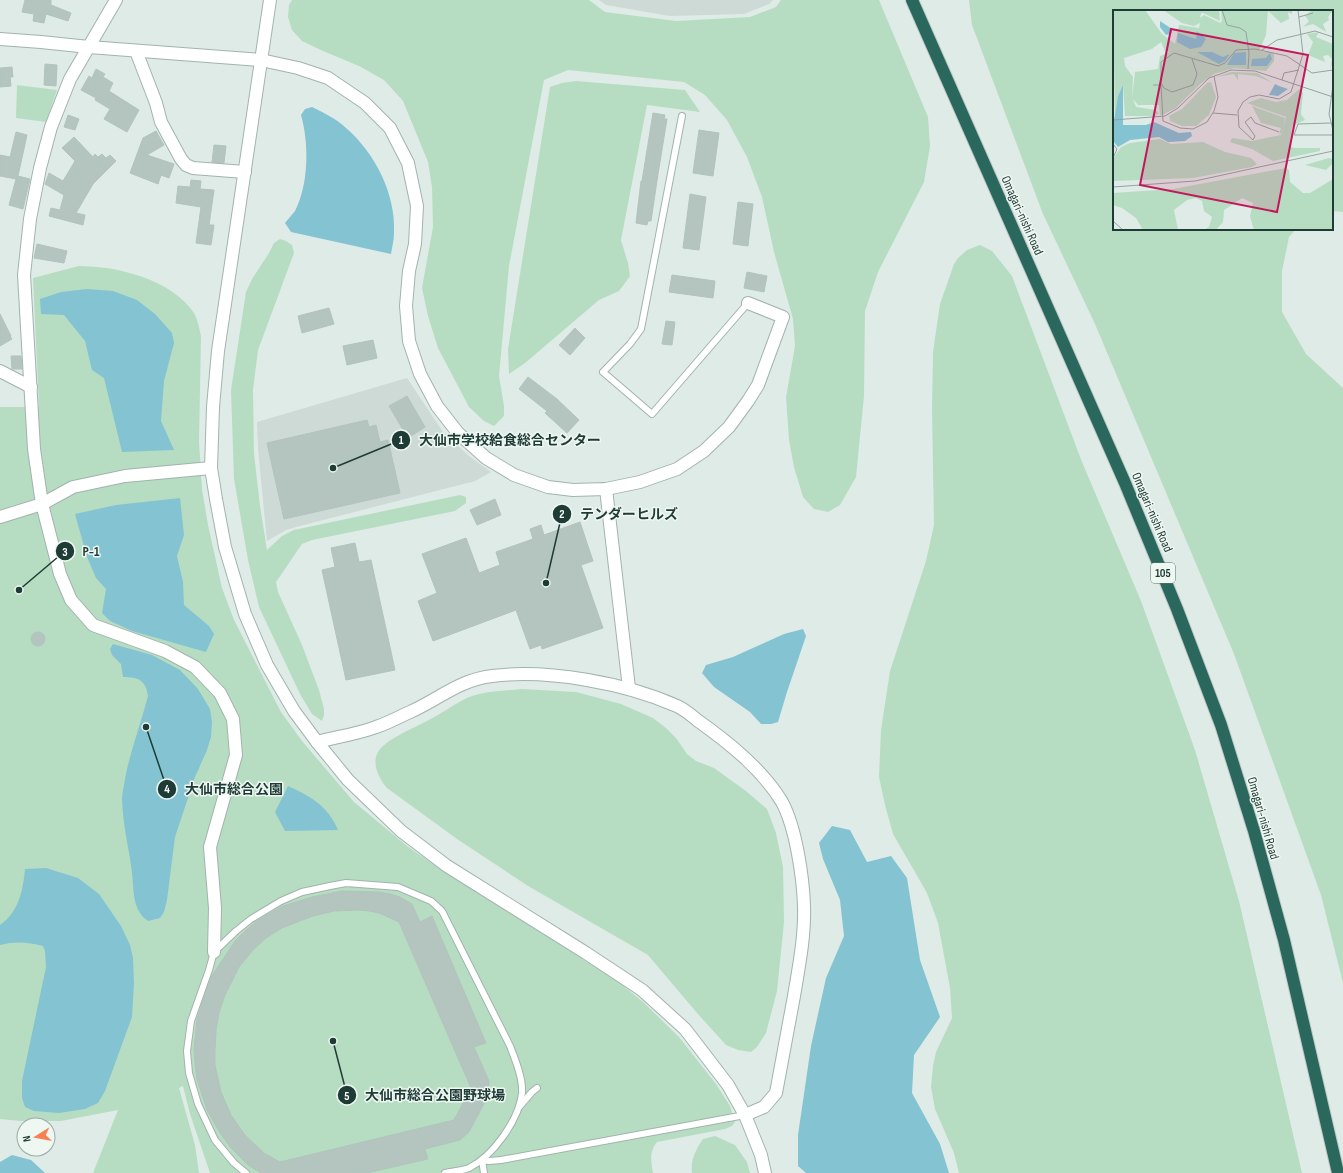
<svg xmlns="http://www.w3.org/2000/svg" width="1343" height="1173" viewBox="0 0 1343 1173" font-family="'Sofia Sans Condensed','Noto Sans JP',sans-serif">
<rect width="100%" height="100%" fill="#dfebe6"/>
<g fill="#cddad5">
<polygon points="599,0 773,0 769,4 744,14 670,16 606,5"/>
<polygon points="407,378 443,432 469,456 491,472 475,481 296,527 286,530 267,541 258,449 257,422"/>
</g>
<g fill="#b6ddc2">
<polygon points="292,0 589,0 605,12 676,21 750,17 776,7 781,0 879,0 928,117 930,146 924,182 878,272 865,311 864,396 856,477 840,505 828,512 814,509 803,497 794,467 789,440 786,397 795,346 793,319 774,252 762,197 747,157 727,120 705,95 684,82 568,70 544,80 509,266 499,376 504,406 504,416 494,426 484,421 469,407 438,348 428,316 422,288 433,227 432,187 428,162 403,101 384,80 359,66 323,51 302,41 292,30 288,17 289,5"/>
<polygon points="969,0 1343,0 1343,212 1332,211 1332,11 1114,11 1114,229 1296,229 1289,237 1282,271 1282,312 1306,354 1343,388 1343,983 1321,895 1234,654 1095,324 1043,214 972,25"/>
<polygon points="576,81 685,90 700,112 647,105 621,240 628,263 630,276 619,291 599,300 525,363 509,374 508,349 550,87 562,83"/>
<polygon points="17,85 57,90 46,122 16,118"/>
<polygon points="280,239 286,241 292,245 294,253 258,350 253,390 254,454 260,506 267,550 282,536 294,530 460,495 466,497 466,503 455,511 312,540 302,544 276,582 278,592 302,645 319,690 324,709 324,715 322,721 312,714 300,694 259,607 248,560 234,479 231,390 246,292 252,279 269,253 274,243"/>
<polygon points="980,245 992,251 1012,276 1082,462 1141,601 1195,750 1239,901 1302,1173 959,1173 954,1153 935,1109 931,1087 933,1066 936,1052 952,1018 950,988 938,923 927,893 893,834 885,805 879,777 881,730 890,671 926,561 934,525 932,410 933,352 940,304 954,264 958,258 967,250"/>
<path d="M79,266c38,0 92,13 115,47 4,7 5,15 7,23l-2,106 3,47 6,36 14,63 12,32 47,92 21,29 52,61 53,44 38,26 172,109 25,20 37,36 37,47 14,22 5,16 -3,4 -7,3 -68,13c-8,10 -6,19 -4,31h-443l-20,-59 -7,-28 -4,2 16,57 4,28h-106l25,-63 -57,11h-40l-21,-2v-712h39l-6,-129z"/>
<path d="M522,689l54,3 45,12 32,14 13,10 10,10 11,16 9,7 18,7 32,23 21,18 9,24 7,34 1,55 -7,69 -11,42 -9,14 -6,5 -13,-2 -12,-5 -29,-32 -49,-58 -120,-69 -71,-47 -70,-51c-7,-8 -15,-22 -10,-34 6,-14 37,-26 50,-33 14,-7 27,-17 40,-23 17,-7 37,-7 55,-9z"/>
<path d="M715,1136l20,9 12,17 3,11h-58c-2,-12 4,-24 11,-34z"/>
</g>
<g fill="#84c3d2">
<path d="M312,107c12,6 25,12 34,21 29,25 50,66 48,105 0,7 -2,14 -3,21l-100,-22 -6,-9c3,-4 7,-8 10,-12 14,-27 14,-68 6,-96l4,-6z"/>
<polygon points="87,289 113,291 137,300 155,314 172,333 174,343 164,381 161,421 174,450 122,452 104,378 92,370 85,341 64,315 41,314 40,299 61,292"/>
<polygon points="180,498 184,535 177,556 183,582 184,605 209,626 214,634 206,652 132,631 110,621 102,613 106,589 96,578 87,557 75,514 116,505"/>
<polygon points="803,629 806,636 787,692 778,722 771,724 761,724 750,712 714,687 702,673 706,665 733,657 784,634"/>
<path d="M113,644l39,11 28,15 18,19 12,20 2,13 -1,15 -4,13 -12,27 -20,60 -8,63 -3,12 -4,6 -12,3c-16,-11 -14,-31 -16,-48 -3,-25 -9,-46 -10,-73 0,-7 2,-14 3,-21 5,-28 16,-55 23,-83 -2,-16 -10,-19 -25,-19l-2,-13 -9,-9 -2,-6z"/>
<path d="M288,786c22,10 40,20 50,44l-53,1 -10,-19z"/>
<polygon points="832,826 850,830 867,862 891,856 907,878 920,960 940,1017 914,1055 912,1093 940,1144 949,1173 806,1173 798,1166 798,1135 811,1046 826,978 844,936 840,900 823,859 819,843"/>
<path d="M46,868l32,10 21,16 22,32 9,19 3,13 1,26 -2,33 -27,74 -7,12 -13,6 -26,4 -25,-2 -9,-4 -3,-9v-17l24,-114 -1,-16 -2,-5c-15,-4 -28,-5 -43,-1v-20c19,-13 23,-35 25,-56z"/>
<polygon points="12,1155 31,1160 45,1173 0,1173 0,1162"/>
</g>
<g fill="#b4c5bf" stroke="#b1c4bd" fill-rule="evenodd">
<polygon points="25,0 51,0 51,5 71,13 68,21 46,14 44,23 33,21 34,14 22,12"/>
<polygon points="45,64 57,65 56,86 44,85"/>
<polygon points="12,67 13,77 10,77 11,86 0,87 0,68"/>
<polygon points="96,69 105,74 103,77 113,83 109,91 139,110 127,132 104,119 110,109 95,100 96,98 81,90 89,76 92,78"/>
<polygon points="653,113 665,115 664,119 667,119 658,174 651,221 648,221 647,225 636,223 641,181 642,181"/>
<polygon points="68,115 79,119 75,130 64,127"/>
<polygon points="699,130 719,133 713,176 693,173"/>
<polygon points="156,131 164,145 147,155 174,164 169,178 161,175 158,184 130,173 143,138"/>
<polygon points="16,132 27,135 18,176 30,179 23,209 9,205 16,179 0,176 0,155 10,157"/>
<polygon points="74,137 93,157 95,154 98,157 102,154 106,158 110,155 116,161 93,184 76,213 85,215 83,225 49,216 51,208 60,210 64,195 45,184 49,173 63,181 75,161 62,148"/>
<polygon points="214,145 226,146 224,163 212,162"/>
<polygon points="191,180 201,181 200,189 214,190 209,225 214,225 211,245 196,243 201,207 176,203 178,186 190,187"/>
<polygon points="690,194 706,197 699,250 683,248"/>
<polygon points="738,202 753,204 748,246 733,244"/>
<polygon points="37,244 67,251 64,263 34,258"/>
<polygon points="747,272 767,276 764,292 744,288"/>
<polygon points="672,275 715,281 713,298 669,292"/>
<polygon points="329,308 334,324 302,333 298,316"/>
<polygon points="0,314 11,336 10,336 12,339 0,346"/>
<polygon points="666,321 675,322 672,345 662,344"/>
<polygon points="575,328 585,338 570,355 559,345"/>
<polygon points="373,340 377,358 347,365 343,346"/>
<polygon points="11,356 21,356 22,369 12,369"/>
<polygon points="528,377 557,399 579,420 567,433 545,413 547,411 519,389"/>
<polygon points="407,396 425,427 408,438 389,406"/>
<polygon points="367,420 369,427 376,425 380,442 388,440 400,493 284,519 267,443"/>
<polygon points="495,499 501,515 477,525 470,510"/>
<polygon points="580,522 593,561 581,565 603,628 542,649 541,645 530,649 516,610 433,641 418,601 437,593 422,554 466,538 479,573 500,565 496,552 533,539 530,529 541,525 544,535"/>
<polygon points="355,543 359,562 371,560 395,670 346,680 322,570 335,567 331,548"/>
<circle cx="38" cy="639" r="7"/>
<path d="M342,891l36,1 12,2 10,3 12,7 8,18 12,-6 54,127 -12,4 15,34 -1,15 -19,36 -9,8 -35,9 3,10 -61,14h-106l-13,-8 -17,-17 -11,-15 -13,-23 -10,-31 -2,-16 -1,-14 3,-30 14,-42 24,-36 11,-11 12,-10 25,-14 29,-9zM358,910l11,1 10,2 20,9 72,166 -17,32 -174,42 -16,-9 -19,-18 -14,-20 -10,-23 -6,-27v-15l1,-19 3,-18 6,-18 14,-28 14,-17 13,-12 16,-10 31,-12 21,-5z"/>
</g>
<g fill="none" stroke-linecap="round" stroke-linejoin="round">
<defs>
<g id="service">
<polyline points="682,116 641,329 630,344 603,372 652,414 748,303"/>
<polyline points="520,1106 532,1092 537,1088"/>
<path d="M246,1173l-12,-10 -19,-23 -17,-36 -9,-31 -2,-22 4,-30 18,-51 5,-18 22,-21 15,-12 30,-18 21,-9 28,-6 16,-3 52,4 33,14 11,10 68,135c5,13 13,32 12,47 -3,27 -29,63 -53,75 -7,3 -16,3 -24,5"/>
<polyline points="484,1173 482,1160 489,1161 501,1160 745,1115"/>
</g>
<g id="minor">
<polyline points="116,0 70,79 51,127 40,168 30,219 24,275 34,449 42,504 60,574 71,600 93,625 165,651 195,667 220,693 233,719 236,755 210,847 215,908 214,952"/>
<polyline points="136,51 156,103 161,122 181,159 186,165 193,168 245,172"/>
<polyline points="261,60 298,68 328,78 365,103 390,128 408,163 417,206 415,244 409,271 406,306 409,341 420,374 437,406 458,433 486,458 514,475 548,487 573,490 606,489 640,482 677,469 704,451 729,427 748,401 758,385 783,317 748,303"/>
<polyline points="0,371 31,387"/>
<polyline points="606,489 629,688"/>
<polyline points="0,517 42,504 73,487 125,476 211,468"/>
<path d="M317,742c19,-5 41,-8 59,-15 12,-4 23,-10 34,-15 29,-13 49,-32 82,-36 56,-7 133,7 185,30 7,3 14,9 20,14 31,22 65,49 85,82 14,26 21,75 22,104 1,30 -5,60 -10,90 -6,32 -12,64 -18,97l-12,14 -19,8"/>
</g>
<g id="tertiary">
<polyline points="270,0 218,351 213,407 211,468 216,499 225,547 245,614 267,665 294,711 317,742 348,780 401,831 447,866 586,953 642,990 685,1029 728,1085 745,1115 761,1155 765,1173"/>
<polyline points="0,39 41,42 89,47 261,60"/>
</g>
<polyline id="motorway" points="912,0 1125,483 1177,609 1221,725 1254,831 1284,940 1338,1173"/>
</defs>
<use href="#service" stroke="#a2b3ad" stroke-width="8"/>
<use href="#minor" stroke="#a2b3ad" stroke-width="14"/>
<use href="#tertiary" stroke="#a2b3ad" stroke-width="14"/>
<use href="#motorway" stroke="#c0c8c6" stroke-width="14"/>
<use href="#service" stroke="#fff" stroke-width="6"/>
<use href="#minor" stroke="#fff" stroke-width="12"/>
<use href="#tertiary" stroke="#fff" stroke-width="12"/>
<use href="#motorway" stroke="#2a685e" stroke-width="12"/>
</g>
<g text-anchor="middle" stroke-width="3" stroke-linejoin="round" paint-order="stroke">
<rect fill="#eff7f3" stroke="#5d736e" stroke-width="1" x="1151" y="563" width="24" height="20" rx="3"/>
<g font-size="12" font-weight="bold" fill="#1f3b35">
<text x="1163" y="577">105</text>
</g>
<g font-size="13" fill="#1f3b35" stroke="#eff7f3">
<text transform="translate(1023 215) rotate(66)" y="5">Omagari-nishi Road</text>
<text transform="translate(1153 512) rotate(67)" y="5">Omagari-nishi Road</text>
<text transform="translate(1264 818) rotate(74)" y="5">Omagari-nishi Road</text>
</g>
</g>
<g transform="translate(1113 10)">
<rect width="220" height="220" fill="#dfebe6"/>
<path d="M0,0h32l17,24 13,10 4,-19 20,3 1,-5 -6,3 -12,-3 -19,-13h56l1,11 -17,-8h-2l-1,5 4,-3 16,8 2,-2 -1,-11h47l-2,25 -7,16 15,2v8l-8,10 -32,-3 -20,6 -14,10 -24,24 -14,7h-2l-1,-10h-21l-5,-6 3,8 20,3 3,3 -4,3h-30l-2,-31 -5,11 -3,21zM48,32l4,9 5,1 -10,4 -2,13 -23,3 -3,26 1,-21 -8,-11 -1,-8 28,-9zM174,0h5v4l-4,-2 1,7 -8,4 -13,-12zM220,0l-5,7 1,3 -6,4 3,8 -13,-8 -10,3 6,-6 -4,-5 6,-5zM206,22l-3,5 17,7v18l-3,7 2,-10 -4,-4 -5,1 2,6 -17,-7 5,-13 -6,-8zM118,62l26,1 16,10 -17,-7 -18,-2v24v-18l-4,-6 -18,3zM98,72l5,15 -7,18 -13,11h-14l-12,-5 -1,-5 13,-7 25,-26zM186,79l4,4 -2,21 4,6 -13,6 -3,20 5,2h26v3l-47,10 -21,-12 -22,-7 2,-4 20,3 29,-6 5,-18 -39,-14 14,-5 15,4 11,-2zM139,96l33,12 -3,15 -3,1 2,-6 -20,-5zM47,129l11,5 32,-2 22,10 26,6 6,6 -5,3 -59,11 -80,3v-22l8,-12 9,-4zM216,148l4,1v4l-7,7 -21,-5zM173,158l3,2 1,12 13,11h7l23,-14v51h-79l-4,-14 3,-13 -11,-5 -18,12 -1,12 -7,8h-12l5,-3 3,-10 -8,-6 -2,-10 -6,-3 -9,2 -13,10 4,20h-35l-7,-12 -14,-10 -9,-3v-12l60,-4z" fill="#b6ddc2" fill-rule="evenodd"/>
<path d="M47,11l12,8v4l-6,2 -6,-8zM84,21l9,8 -5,8 -11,2 -13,-7 1,-9 18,6zM84,42h15l11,5 7,-3 -5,7 -6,3zM133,42v13h-19l7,-12zM157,43l2,6 -5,7h-16l1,-7 14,-1zM162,74l4,2 9,3 -10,7 -9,-1zM10,75v40h23l8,-3 25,11 12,-1 1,4 -7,5 -17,1 -9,-5 -29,3 -12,7 -5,-6v-14l5,-31z" fill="#84c3d2"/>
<path fill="none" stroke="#92a59f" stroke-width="1" d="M109,0l5,15 13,3 6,4 3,21 -1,16M186,7l14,-4M149,40l15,-10 38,-9 18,6M79,49l5,15 -4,11 -21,7 -8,-4 -3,-5v-21l13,-9 44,13 7,-3 11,-13 19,-1 32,7 25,17 21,-3M169,70l2,-7 15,-3M40,75h8l2,36 17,7 13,1 14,-7 7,-11 4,-14 -4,-21M220,75l-4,29 4,16M100,103l24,2M0,110l52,-4 13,-8 31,-30 22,-8 24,1 78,26M218,113l-33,1 -4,11h39M166,122l-24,-9 -4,-6 -6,5 10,14 -2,4 -14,-13 -1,-16 5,-9 7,-5 9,-2 20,4 12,-7 12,-38 -5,-44M0,134l4,5 -3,7M0,177l82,-6 138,-30M0,211l10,9"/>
<path fill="#c2185b" fill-opacity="0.15" stroke="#c2185b" stroke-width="2" d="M58,19l137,26 -31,157 -137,-27z"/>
<rect width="220" height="220" fill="none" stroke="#1f3b35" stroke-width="2"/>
</g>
<path fill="none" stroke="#1f3b35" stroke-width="1.5" d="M333 468L401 440M546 583L562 514M19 590L65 551M146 727L167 789M333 1041L347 1095"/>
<g fill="#1f3b35" stroke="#eff7f3" stroke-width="1.5">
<circle cx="333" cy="468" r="4"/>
<circle cx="546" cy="583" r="4"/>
<circle cx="19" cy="590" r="4"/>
<circle cx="146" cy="727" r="4"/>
<circle cx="333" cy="1041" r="4"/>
<circle cx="401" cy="440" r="10"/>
<circle cx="562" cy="514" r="10"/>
<circle cx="65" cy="551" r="10"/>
<circle cx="167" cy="789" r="10"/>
<circle cx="347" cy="1095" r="10"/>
</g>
<g font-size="12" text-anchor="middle" font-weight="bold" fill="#fff">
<text x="401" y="444">1</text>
<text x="562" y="518">2</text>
<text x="65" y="556">3</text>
<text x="167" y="793">4</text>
<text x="347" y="1100">5</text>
</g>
<g font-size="14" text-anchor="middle" font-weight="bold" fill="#1f3b35" stroke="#eff7f3" stroke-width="3" stroke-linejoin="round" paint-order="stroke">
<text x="510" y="445">大仙市学校給食総合センター</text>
<text x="629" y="519">テンダーヒルズ</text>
<text x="91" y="556">P-1</text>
<text x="234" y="794">大仙市総合公園</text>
<text x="435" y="1100">大仙市総合公園野球場</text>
</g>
<g transform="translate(36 1137) rotate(259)"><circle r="19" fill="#eff7f3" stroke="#9caca7"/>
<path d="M0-3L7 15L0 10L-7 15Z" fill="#f78150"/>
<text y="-6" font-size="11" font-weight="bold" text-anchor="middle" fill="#1f3b35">N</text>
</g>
</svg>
